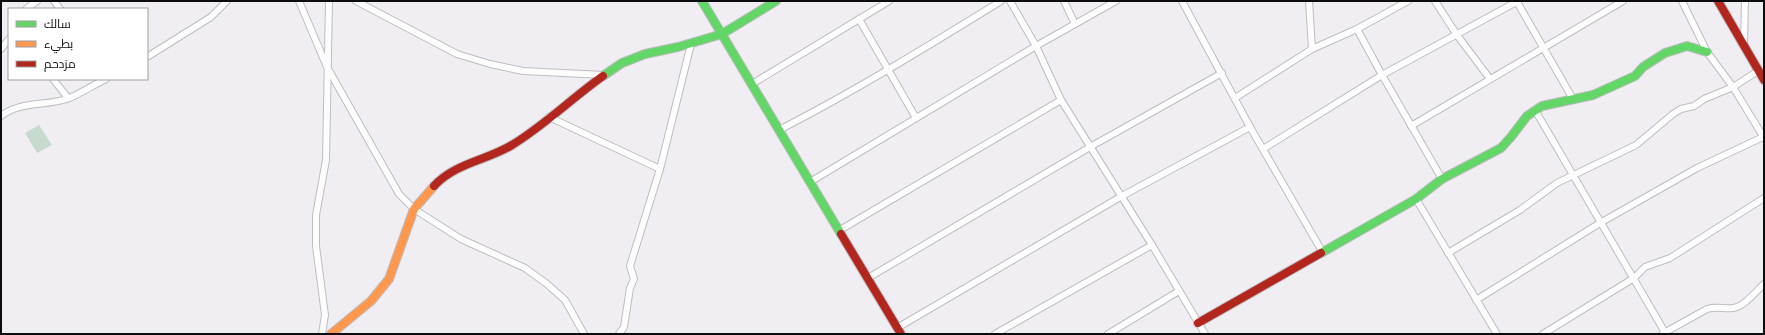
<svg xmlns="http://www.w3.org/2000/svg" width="1765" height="335" viewBox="0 0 1765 335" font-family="Quicksand,Cairo,sans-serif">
<rect width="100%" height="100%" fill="#f0eef2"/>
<polygon fill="#c6dbce" points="39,125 52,145 37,153 25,133"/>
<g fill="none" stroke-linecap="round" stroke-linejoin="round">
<defs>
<g id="street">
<polyline points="54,1 60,9"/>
<polyline points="299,1 327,67 399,194 414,209 461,239 525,268 547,284 565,300 584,334"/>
<polyline points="356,1 457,54 490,64 523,71 604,75"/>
<polyline points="1010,1 1036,46 1061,100 1152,245 1205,334"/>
<polyline points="1064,1 1075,24"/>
<polyline points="1182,1 1250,127 1323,253"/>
<polyline points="1309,1 1312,49 1357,29 1382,75 1442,179"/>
<polyline points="1435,1 1457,35 1490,79"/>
<polyline points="1682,1 1707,52 1733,87 1764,138"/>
<polyline points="1517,2 1573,99"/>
<polyline points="26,9 37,1"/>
<polyline points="859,19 916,118"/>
<polyline points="1357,29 1408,1"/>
<polyline points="1744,45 1745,1"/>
<polyline points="1,49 9,39"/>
<polyline points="147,57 211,17 227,1"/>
<polyline points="53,79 68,98"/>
<polyline points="752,84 889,1"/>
<polyline points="1235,98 1312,49"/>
<polyline points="1535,110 1666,334"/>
<path d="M1,116c19,-15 44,-10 66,-17 13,-5 26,-14 39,-20"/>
<polyline points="549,117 660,169"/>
<polyline points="1411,126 1623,1"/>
<path d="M779,130c76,-39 149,-84 222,-129"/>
<polyline points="1263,149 1382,75 1518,1"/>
<polyline points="810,182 1036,46 1116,1"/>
<polyline points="1416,199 1497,334"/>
<polyline points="840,230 1061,100"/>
<polyline points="1448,253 1520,210 1557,183 1636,145 1673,114 1681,109 1694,106 1704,99 1733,87 1758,71"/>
<polyline points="868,278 1090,147 1222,73"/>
<polyline points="1476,300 1600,223 1697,168 1763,137"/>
<polyline points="897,328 1122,196 1250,127"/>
<polyline points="322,334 325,315 316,246 316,215 326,160 329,1"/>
<polyline points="619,334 624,327 630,288 634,279 630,266 660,169 691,44"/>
<polyline points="995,334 1152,245"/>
<polyline points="1108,334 1179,291"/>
<polyline points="1543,334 1634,278 1645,267 1670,258 1764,198"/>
<path d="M1662,334l45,-25c9,-3 17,0 26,-1 12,-2 22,-16 31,-24"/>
</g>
<g id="fast">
<polyline points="702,1 841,234"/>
<polyline points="603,76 622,63 645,54 678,47 722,34 776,1"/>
<polyline points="1321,253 1416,199 1442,179 1501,148 1511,137 1527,116 1542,106 1593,95 1635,76 1643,67 1665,53 1687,46 1707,52"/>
</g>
<polyline id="slow" points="331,334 371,301 389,279 414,209 434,186"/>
<g id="jam">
<polyline points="1718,1 1764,80"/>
<path d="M434,186c21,-23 54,-26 78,-41 33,-20 60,-47 91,-69"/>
<polyline points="841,234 901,334"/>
<polyline points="1198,323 1321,253"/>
</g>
</defs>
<use href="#street" stroke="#bebdc0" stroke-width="8"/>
<use href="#fast" stroke="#bebdc0" stroke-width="10"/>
<use href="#slow" stroke="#bebdc0" stroke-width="10"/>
<use href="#jam" stroke="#bebdc0" stroke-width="10"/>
<use href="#street" stroke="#fdfcfd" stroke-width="6"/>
<use href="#fast" stroke="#63d668" stroke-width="8"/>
<use href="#slow" stroke="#ff974d" stroke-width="8"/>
<use href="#jam" stroke="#b3261e" stroke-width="8"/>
</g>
<rect width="1765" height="335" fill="none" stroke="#0c0b0d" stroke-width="4"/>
<rect x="8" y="8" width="140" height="72" fill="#ffffff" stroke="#9e9d9e"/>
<rect x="16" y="21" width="20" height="6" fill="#63d668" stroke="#9e9d9e"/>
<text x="44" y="28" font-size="12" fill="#0c0b0d">سالك</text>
<rect x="16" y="41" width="20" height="6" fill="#ff974d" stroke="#9e9d9e"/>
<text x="44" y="48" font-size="12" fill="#0c0b0d">بطيء</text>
<rect x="16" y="61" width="20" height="6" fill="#b3261e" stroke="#9e9d9e"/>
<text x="44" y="68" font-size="12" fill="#0c0b0d">مزدحم</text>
</svg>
